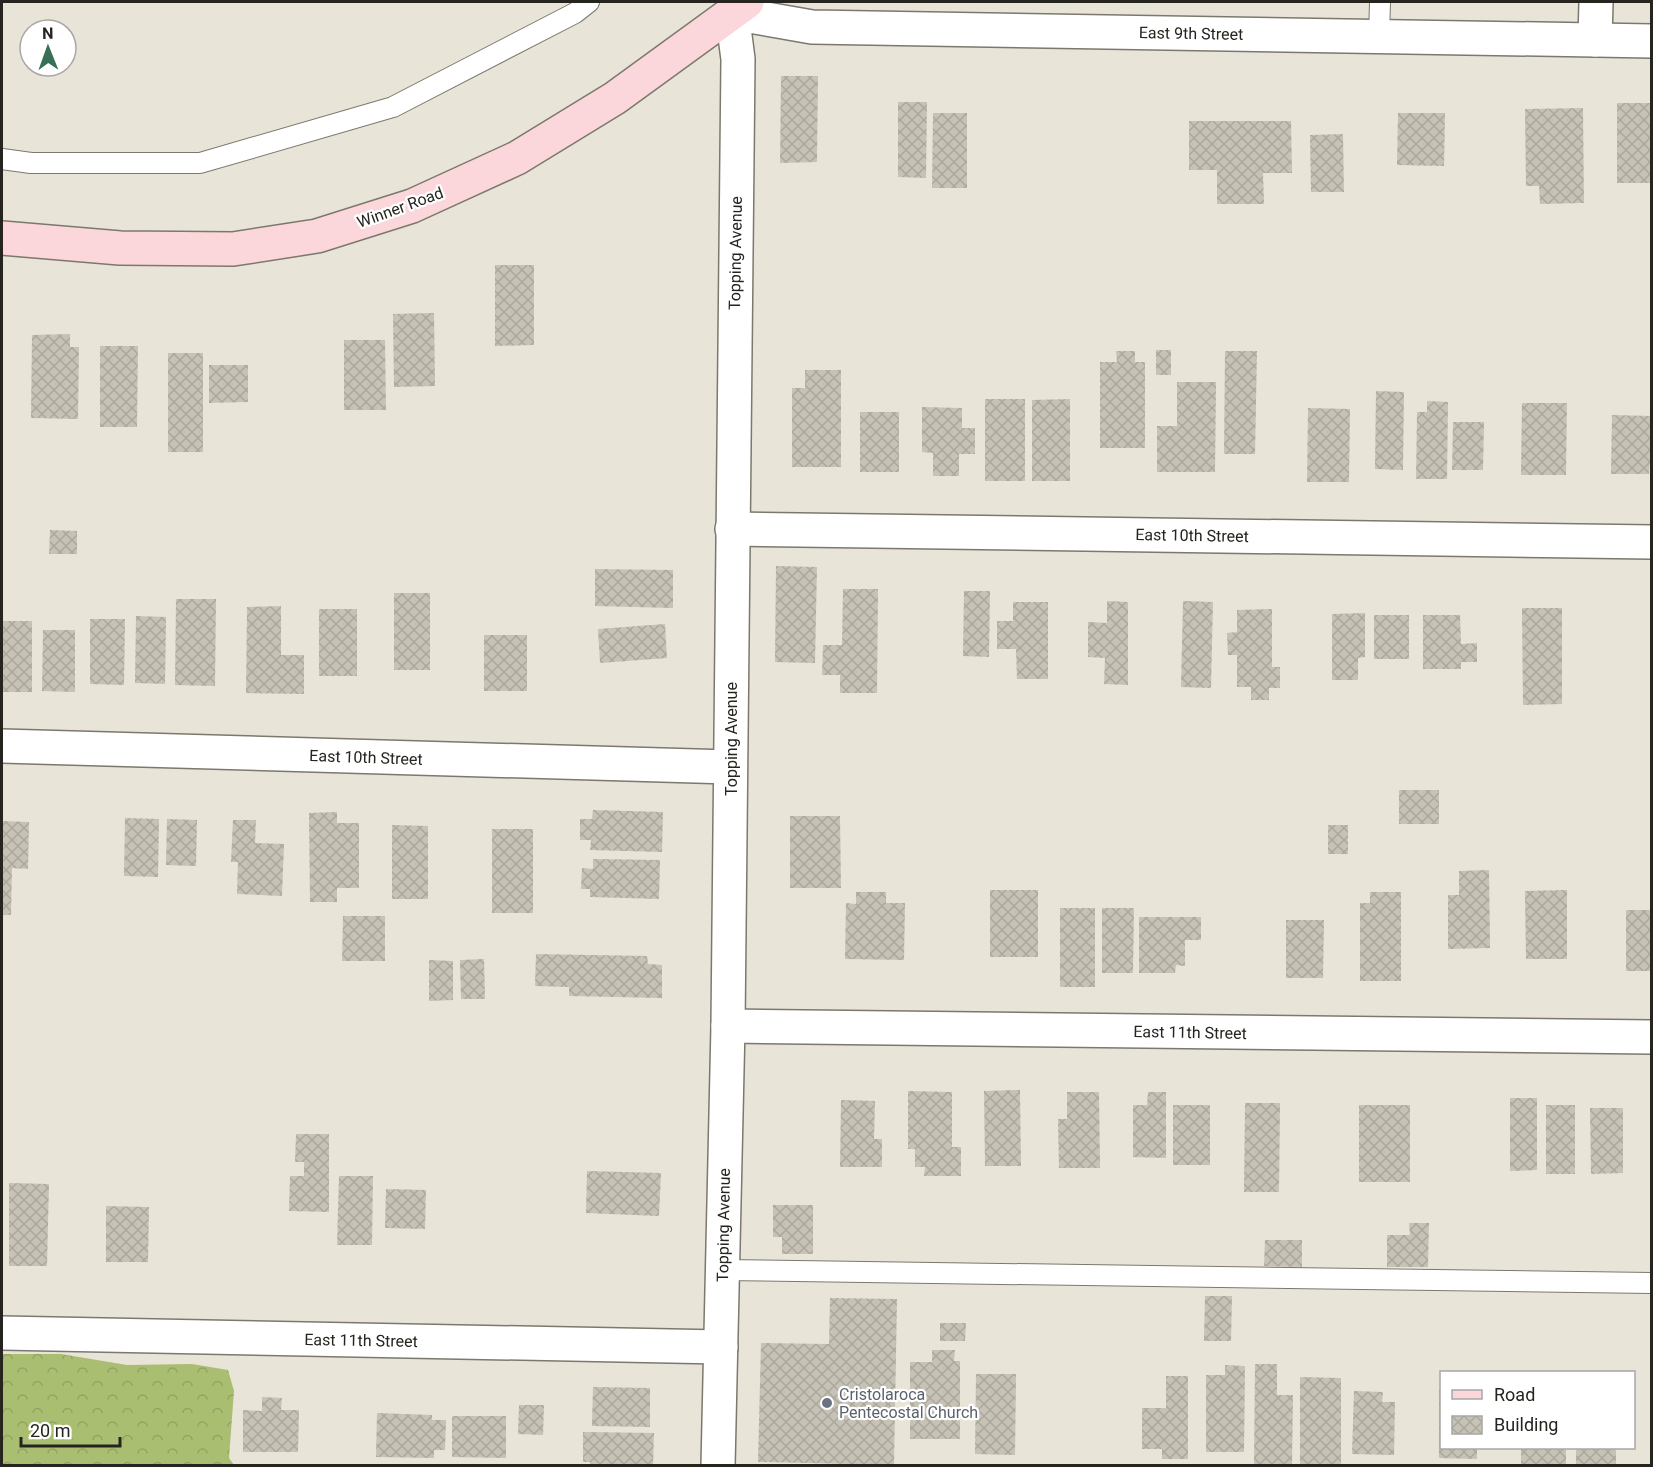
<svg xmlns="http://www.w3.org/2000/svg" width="1653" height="1467" viewBox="0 0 1653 1467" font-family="Roboto,sans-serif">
<defs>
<pattern id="forest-crowns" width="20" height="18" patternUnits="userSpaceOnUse" patternTransform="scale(1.5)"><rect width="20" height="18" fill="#aabe72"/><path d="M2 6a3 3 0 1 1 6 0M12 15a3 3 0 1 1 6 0" fill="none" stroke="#92a362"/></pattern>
<pattern id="building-cross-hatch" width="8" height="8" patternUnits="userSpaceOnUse" patternTransform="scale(1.5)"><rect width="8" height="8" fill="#c7c2b6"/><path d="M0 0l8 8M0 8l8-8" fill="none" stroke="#aba79c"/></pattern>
</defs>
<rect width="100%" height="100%" fill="#e9e4d8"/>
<polygon fill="url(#forest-crowns)" points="2,1354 61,1354 127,1365 192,1364 228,1370 234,1391 229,1458 234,1465 2,1465"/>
<g fill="url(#building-cross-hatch)">
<polygon points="781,76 818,76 817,162 780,163"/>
<polygon points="898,102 927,102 926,178 898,177"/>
<rect x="1617" y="103" width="35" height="80"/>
<polygon points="1583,108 1584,203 1540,204 1539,186 1526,186 1525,109"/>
<polygon points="933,113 967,113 967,188 932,188"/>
<polygon points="1398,113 1445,113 1444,166 1397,165"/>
<polygon points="1189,121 1291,121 1292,173 1263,173 1264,204 1217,204 1217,170 1189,170"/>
<polygon points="1343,134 1344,192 1311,192 1310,135"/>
<polygon points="495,265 534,265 534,345 495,346"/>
<polygon points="434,313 435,386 394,387 393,314"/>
<polygon points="70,334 70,347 79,347 78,419 31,418 32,335"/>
<polygon points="344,340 385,340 386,410 344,410"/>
<polygon points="100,346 138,346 137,427 100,427"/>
<rect x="1156" y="350" width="15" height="25"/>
<polygon points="1116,351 1135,351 1135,362 1145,362 1145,448 1100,448 1100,362 1117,362"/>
<polygon points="1225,351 1257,351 1255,454 1224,454"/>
<rect x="168" y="353" width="35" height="99"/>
<polygon points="209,365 248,365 248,402 209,403"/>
<polygon points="805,370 841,370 841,467 792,467 792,388 805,388"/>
<polygon points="1177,382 1216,382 1215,472 1157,472 1157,426 1177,426"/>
<polygon points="1376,391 1404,392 1403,470 1375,469"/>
<rect x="985" y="399" width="40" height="82"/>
<polygon points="1070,399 1070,481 1032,481 1032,400"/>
<polygon points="1427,401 1448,402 1447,479 1416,479 1417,412 1427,412"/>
<polygon points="1522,403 1567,403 1566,475 1521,475"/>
<polygon points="922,407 962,408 962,428 975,428 975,454 959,454 959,476 933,476 933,453 922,452"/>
<polygon points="1308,408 1350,409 1349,482 1307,482"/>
<rect x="860" y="412" width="39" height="60"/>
<polygon points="1612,415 1652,416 1652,462 1650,462 1649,474 1611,474"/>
<polygon points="1453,422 1484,422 1483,470 1452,470"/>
<polygon points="50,530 77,531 77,554 49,554"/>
<polygon points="776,566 817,567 815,663 775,662"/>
<polygon points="595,569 673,570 673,608 595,606"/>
<polygon points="843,589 878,589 877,693 840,693 840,675 822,675 823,645 842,645"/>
<polygon points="964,591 990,591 989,657 963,656"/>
<rect x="394" y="593" width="36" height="77"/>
<polygon points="176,599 216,599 215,686 175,685"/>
<polygon points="1107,601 1128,602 1128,685 1104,684 1105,658 1088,657 1088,622 1107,623"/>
<polygon points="1183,601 1213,602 1211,688 1181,687"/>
<polygon points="1013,602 1048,602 1048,679 1017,679 1016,649 997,649 997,621 1013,621"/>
<polygon points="281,606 281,655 304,655 304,694 246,693 247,607"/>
<polygon points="1522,608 1562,608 1562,704 1523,705"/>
<rect x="319" y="609" width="38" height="67"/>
<polygon points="1272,609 1272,667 1280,667 1280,688 1269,688 1269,700 1251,700 1251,687 1237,687 1237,655 1228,655 1227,633 1237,632 1237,610"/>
<polygon points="1365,613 1365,657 1358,658 1358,680 1332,680 1332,614"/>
<rect x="1374" y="615" width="35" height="44"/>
<polygon points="1423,615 1460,615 1461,644 1477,643 1477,662 1461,662 1461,669 1423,669"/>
<polygon points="136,616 166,617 165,684 135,683"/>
<polygon points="90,619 125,619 124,685 90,684"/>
<rect x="2" y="621" width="30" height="71"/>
<polygon points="665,624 667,658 600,663 598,629"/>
<polygon points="43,630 75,630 75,692 42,691"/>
<rect x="484" y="635" width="43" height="56"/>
<rect x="1399" y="790" width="40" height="34"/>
<polygon points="593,810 663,812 662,852 590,850 591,840 580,840 580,819 592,819"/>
<polygon points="337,812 337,823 359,823 359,888 337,888 337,902 310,902 309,813"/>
<polygon points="790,816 840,816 841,888 790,888"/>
<polygon points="125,818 159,819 158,877 124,876"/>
<polygon points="167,819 197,820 196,866 166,865"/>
<polygon points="233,820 256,820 255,843 284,844 282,896 237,894 238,862 231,862"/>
<polygon points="2,821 29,822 28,869 12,868 11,915 2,915"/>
<polygon points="392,825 428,826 428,899 392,899"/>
<rect x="1328" y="825" width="20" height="29"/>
<rect x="492" y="829" width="41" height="84"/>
<polygon points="593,859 660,860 659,899 590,897 590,889 581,889 582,868 593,869"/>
<polygon points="1489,870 1490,948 1448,949 1448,895 1459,895 1459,871"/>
<rect x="990" y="890" width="48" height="67"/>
<polygon points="1567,890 1567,959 1526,959 1525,891"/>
<polygon points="856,892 886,892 886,903 905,903 904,960 845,959 846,903 856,904"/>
<polygon points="1370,892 1401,892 1401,981 1360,981 1360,903 1370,903"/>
<rect x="1060" y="908" width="35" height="79"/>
<polygon points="1102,908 1134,908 1133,973 1102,973"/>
<rect x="1626" y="910" width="26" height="61"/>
<polygon points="343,916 385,916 385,961 342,961"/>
<polygon points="1139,917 1201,917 1201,940 1185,940 1185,966 1176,965 1175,973 1139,973"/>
<polygon points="1286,920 1324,920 1323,978 1286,978"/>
<polygon points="536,954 647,956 648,964 662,965 662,998 569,996 569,987 535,986"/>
<polygon points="484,959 485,999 461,999 460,960"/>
<polygon points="429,960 453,961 453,1000 429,1001"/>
<polygon points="1020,1090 1021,1166 985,1166 984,1091"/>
<polygon points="908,1091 952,1092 952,1147 961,1147 961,1176 924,1176 925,1167 915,1167 915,1149 908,1149"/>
<polygon points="1067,1092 1099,1092 1100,1168 1059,1168 1058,1119 1067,1119"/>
<polygon points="1148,1092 1166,1092 1166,1158 1133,1157 1133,1105 1147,1105"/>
<polygon points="1510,1098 1537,1098 1537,1170 1510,1171"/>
<polygon points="841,1100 875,1101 874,1139 882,1139 882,1167 840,1167"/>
<polygon points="1245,1103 1280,1103 1279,1192 1244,1192"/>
<rect x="1173" y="1105" width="37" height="60"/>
<rect x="1359" y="1105" width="51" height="77"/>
<rect x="1546" y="1105" width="29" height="69"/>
<polygon points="1590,1108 1623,1108 1623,1173 1591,1174"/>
<polygon points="296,1134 329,1134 329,1212 289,1211 290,1176 304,1176 304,1162 295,1162"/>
<polygon points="587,1171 661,1173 659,1216 586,1213"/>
<polygon points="339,1176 373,1176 372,1245 337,1245"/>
<polygon points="9,1183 49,1184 47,1266 9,1266"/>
<polygon points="386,1189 426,1190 425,1229 385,1228"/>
<polygon points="773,1205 813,1205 813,1254 782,1254 782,1237 773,1237"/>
<polygon points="106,1206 149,1207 148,1262 106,1262"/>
<polygon points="1409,1223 1429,1223 1428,1267 1387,1267 1387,1235 1410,1235"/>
<polygon points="1265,1240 1302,1240 1302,1267 1264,1266"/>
<polygon points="1205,1296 1232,1296 1231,1341 1204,1341"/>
<polygon points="830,1298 897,1299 894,1465 758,1462 761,1343 829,1344"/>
<polygon points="940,1323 966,1323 965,1341 940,1341"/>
<polygon points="932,1350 955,1350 954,1361 960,1361 960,1439 910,1439 910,1362 932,1362"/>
<polygon points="1255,1364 1277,1364 1277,1395 1293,1395 1292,1464 1254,1464"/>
<polygon points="1225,1365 1245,1366 1244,1452 1206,1452 1206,1375 1225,1375"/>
<polygon points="976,1374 1016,1374 1015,1455 975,1454"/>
<polygon points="1166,1376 1188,1376 1188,1459 1162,1459 1162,1449 1142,1449 1142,1408 1166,1408"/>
<polygon points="1300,1377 1341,1378 1341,1465 1300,1466"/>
<polygon points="593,1387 650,1388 650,1427 592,1426"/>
<polygon points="1439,1390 1442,1390 1442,1448 1477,1448 1477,1459 1439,1458"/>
<polygon points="1354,1391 1383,1392 1382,1402 1395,1402 1394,1455 1352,1454"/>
<polygon points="262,1397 282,1398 281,1410 299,1410 298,1452 243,1452 243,1410 262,1411"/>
<polygon points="519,1405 544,1405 543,1435 518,1434"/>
<polygon points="377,1413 432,1415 432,1420 446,1420 445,1450 434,1450 434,1458 376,1457"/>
<polygon points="452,1416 506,1416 506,1458 452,1457"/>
<polygon points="583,1432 654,1433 653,1466 590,1466 590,1462 583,1462"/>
<rect x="1521" y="1448" width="45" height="18"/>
<rect x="1576" y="1448" width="40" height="18"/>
</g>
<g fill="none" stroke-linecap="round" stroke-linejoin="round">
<defs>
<g id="service">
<polyline points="1379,36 1380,2"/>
<polyline points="2,159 31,163 200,163 393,107 575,13 589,2"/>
<polyline points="722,1270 1652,1283"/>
</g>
<g id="minor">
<polyline points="1595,40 1596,2"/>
<polyline points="732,529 1652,542"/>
<polyline points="2,746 730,767"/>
<polyline points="728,1026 1652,1037"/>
<polyline points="2,1333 721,1347"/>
<polyline points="718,1466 728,1026 738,59 732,13 812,27 1652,41"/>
</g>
<polyline id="secondary" points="2,238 120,248 233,249 317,236 412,206 517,158 615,98 747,2"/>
</defs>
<use href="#service" stroke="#7c786d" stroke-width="22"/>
<use href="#minor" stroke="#7c786d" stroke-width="36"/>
<use href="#secondary" stroke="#7c786d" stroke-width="36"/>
<use href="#service" stroke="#fff" stroke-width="20"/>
<use href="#minor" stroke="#fff" stroke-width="33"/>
<use href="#secondary" stroke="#fbd7db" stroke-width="33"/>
</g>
<circle fill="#6b7280" stroke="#fff" stroke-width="2" cx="827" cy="1403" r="6"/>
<g text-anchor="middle" stroke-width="4.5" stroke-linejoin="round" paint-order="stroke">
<g font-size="16" fill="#26241f" stroke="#fff">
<text transform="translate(1191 33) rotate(1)" y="6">East 9th Street</text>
<text transform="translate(400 207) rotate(-20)" y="6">Winner Road</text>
<text transform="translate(735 253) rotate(-89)" y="6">Topping Avenue</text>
<text transform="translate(1192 535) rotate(1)" y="6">East 10th Street</text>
<text transform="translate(731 739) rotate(-90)" y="6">Topping Avenue</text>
<text transform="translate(366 757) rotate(2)" y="6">East 10th Street</text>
<text transform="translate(1190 1032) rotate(1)" y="6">East 11th Street</text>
<text transform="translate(723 1225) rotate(-89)" y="6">Topping Avenue</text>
<text transform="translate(361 1340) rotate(1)" y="6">East 11th Street</text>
</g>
<g font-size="16" fill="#5b616d" stroke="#fff" text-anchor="start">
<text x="839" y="1400">Cristolaroca<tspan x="839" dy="18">Pentecostal Church</tspan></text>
</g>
</g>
<rect width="1653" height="1467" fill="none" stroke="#26241f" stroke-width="6"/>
<rect x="1440" y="1371" width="195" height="78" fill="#ffffff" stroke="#a8a7a5" stroke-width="1.5"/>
<rect x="1452" y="1390" width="30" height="9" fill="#fbd7db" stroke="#a8a7a5" stroke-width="1.5"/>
<text x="1494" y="1401" font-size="18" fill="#26241f">Road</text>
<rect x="1452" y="1416" width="30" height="18" fill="url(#building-cross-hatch)" stroke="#a8a7a5" stroke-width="1.5"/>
<text x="1494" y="1431" font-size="18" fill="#26241f">Building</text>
<g transform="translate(48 48) rotate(359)"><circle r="28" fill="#ffffff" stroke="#a8a7a5" stroke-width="1.5"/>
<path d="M0-4.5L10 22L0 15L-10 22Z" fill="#376f57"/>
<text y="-9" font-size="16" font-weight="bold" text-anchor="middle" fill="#26241f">N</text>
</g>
<path d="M21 1437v9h99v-9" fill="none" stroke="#26241f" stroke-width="3"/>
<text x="30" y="1437" font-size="18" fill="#26241f" stroke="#ffffff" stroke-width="4.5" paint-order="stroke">20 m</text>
</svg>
